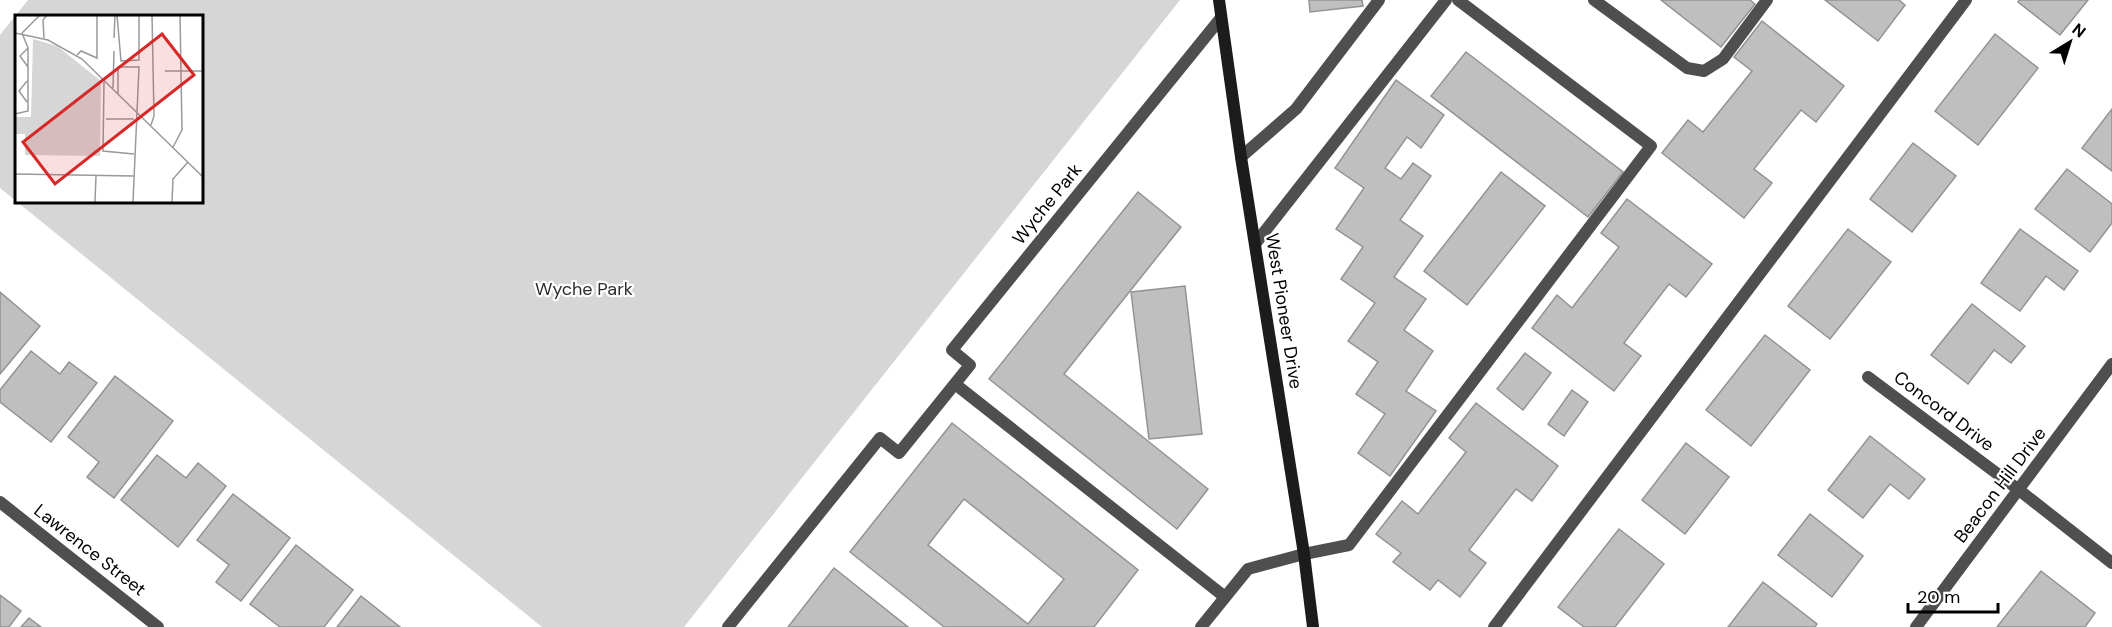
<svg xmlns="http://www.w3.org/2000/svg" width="2112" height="627" viewBox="0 0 2112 627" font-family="'DM Sans',sans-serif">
<rect width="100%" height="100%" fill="#fff"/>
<path fill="#d6d6d6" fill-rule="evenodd" d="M28,0h1152l-496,627h-142l-542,-439v-153zM16,16h185v185h-185z"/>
<g fill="#bfbfbf" stroke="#939393" stroke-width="1.5" fill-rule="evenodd">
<polygon points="1309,0 1362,0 1363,6 1310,12"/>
<polygon points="1661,0 1750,0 1755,4 1721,47"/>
<polygon points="1825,0 1899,0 1905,5 1878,41"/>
<polygon points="2019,0 2088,0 2060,35 2018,2"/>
<polygon points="1762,21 1844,86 1816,122 1801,110 1754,169 1772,183 1744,218 1662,153 1688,120 1703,132 1752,71 1734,57"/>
<polygon points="1995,34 2038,68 1978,145 1935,111"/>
<polygon points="1466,52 1623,172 1588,217 1431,96"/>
<polygon points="1396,80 1444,115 1421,148 1407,137 1385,168 1401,179 1413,163 1431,176 1400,220 1423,236 1394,277 1426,299 1404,330 1433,351 1406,391 1436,411 1390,476 1358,453 1385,414 1356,394 1378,362 1348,341 1375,303 1341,279 1363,247 1336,229 1364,188 1335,168"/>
<polygon points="2112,109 2112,171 2082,148"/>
<polygon points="1913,143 1956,176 1912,232 1870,199"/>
<polygon points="2067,169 2112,204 2112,223 2090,252 2035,209"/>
<polygon points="1501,172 1545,206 1467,305 1424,271"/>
<polygon points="1138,192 1181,227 1064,374 1208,489 1177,529 989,379"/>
<polygon points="1627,199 1712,264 1686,297 1669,284 1624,343 1641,356 1614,391 1532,328 1557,295 1572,308 1619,247 1601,233"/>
<polygon points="1848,229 1891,262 1830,339 1788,306"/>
<polygon points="2020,229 2078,271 2064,290 2046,276 2020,311 1981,283"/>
<polygon points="1185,286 1202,434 1149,439 1131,292"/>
<polygon points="0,292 40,326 0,374"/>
<polygon points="1972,304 2025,346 2011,363 1994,350 1968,384 1931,355"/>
<polygon points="1765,335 1810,370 1751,446 1706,410"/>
<polygon points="31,351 60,374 69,362 97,383 51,442 0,402 0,390"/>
<polygon points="1525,353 1551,373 1523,410 1497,389"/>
<polygon points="115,376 173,421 114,498 87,477 99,462 68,437"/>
<polygon points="1572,390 1588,402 1564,436 1548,424"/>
<polygon points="1476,403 1558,466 1532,501 1516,489 1469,550 1486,563 1460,597 1438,580 1430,590 1393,562 1401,553 1376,534 1402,501 1418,514 1466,452 1449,438"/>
<path d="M952,423l186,147 -44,57h-150l-94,-75zM964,499l100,80 -36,45 -100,-79z"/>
<polygon points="1870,436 1925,479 1909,499 1890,484 1863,518 1828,490"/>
<polygon points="1686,443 1729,477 1685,534 1642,500"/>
<polygon points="157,455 186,478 198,463 226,486 178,547 121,500"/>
<polygon points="233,494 290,538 241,601 216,582 229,565 197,540"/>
<polygon points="1810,514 1863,556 1832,597 1778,555"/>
<polygon points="1619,529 1664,564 1615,627 1584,627 1558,607"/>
<polygon points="296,545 353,590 324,627 280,627 250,604"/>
<polygon points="834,568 908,627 788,627"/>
<polygon points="2041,571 2095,613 2085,627 1997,627"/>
<polygon points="1763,582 1817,624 1815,627 1728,627"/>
<polygon points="0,595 21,611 9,627 0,627"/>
<polygon points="361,596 400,627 337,627"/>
<polygon points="29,618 41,627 21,627"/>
</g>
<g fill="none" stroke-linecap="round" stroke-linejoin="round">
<g stroke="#4f4f4f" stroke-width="12">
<polyline points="1594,0 1687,68 1704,71 1723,59 1767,0"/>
<polyline points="1241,157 1296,109 1379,0"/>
<polyline points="1255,244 1446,0"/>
<polyline points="955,384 1225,597"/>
<polyline points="1304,554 1349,545 1651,146 1458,0"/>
<polyline points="728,627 880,438 899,453 970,365 952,350 1220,19"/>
<polyline points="1494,627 1966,0"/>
</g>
<g stroke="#4f4f4f" stroke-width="12">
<polyline points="1868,377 2019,490 2112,563"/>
<polyline points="0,502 158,627"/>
<polyline points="1201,627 1248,569 1304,554"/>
<polyline points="1916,627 2112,364"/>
</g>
<polyline stroke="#1c1c1c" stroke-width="12" points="1219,0 1241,157 1304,554 1313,627"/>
</g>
<g text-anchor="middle" stroke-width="4.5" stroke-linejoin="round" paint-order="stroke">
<g font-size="18" fill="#000" stroke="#fff">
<text transform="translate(1047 204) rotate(-51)" y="6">Wyche Park</text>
<text transform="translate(1284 311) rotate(81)" y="6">West Pioneer Drive</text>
<text transform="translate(1944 411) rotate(37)" y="6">Concord Drive</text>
<text transform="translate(2000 485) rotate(-53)" y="6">Beacon Hill Drive</text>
<text transform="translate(90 550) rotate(38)" y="6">Lawrence Street</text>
</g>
<g font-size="18" fill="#2d2d2d" stroke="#fff">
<text x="584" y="295">Wyche Park</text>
</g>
</g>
<g transform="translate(15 15)">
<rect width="188" height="188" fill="#fff"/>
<path d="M18,24l24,7 44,35 -1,75 -75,-1v-21h-10v-17h16z" fill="#d6d6d6"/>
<path fill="none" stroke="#999" stroke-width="1.5" d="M102,0l4,46 18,-1v-45M0,18l33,7 34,19 121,118M7,18l18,-18M29,23l-1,-18 4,-5M99,23l1,-23M13,33l-8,8 8,11M62,40l4,-4 16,7v-43M150,56h38M89,67l-1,69 31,3M98,73l1,-37M103,79v-27h21l-6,135M12,87l-8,-11 8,-10M0,99l13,-3v-63l-6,-15M91,104h28M136,110l3,-9 -2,-101M158,132l9,-17 -2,-115M0,159l119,2M80,187l1,-26M157,187l1,-23 15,-17"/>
<path fill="#d62828" fill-opacity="0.15" stroke="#d62828" stroke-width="3" d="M147,19l32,41 -139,109 -32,-42z"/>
<rect width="188" height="188" fill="none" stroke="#000" stroke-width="3"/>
</g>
<g transform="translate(2070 42) rotate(38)" stroke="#ffffff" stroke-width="4.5" paint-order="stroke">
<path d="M0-4.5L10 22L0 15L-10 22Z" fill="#000000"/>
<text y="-9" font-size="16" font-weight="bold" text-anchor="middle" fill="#000000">N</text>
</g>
<path d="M1908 603v9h90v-9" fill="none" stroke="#000000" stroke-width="3"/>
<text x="1917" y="603" font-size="18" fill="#000000" stroke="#ffffff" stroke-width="4.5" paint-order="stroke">20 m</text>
</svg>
